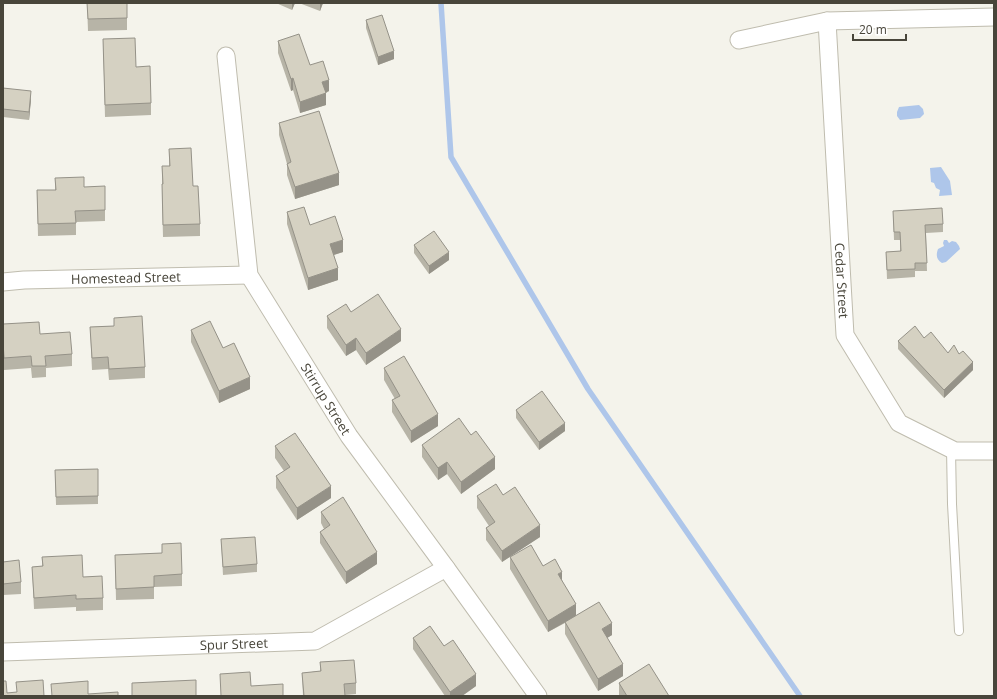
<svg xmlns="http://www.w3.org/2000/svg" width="997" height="699" viewBox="0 0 997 699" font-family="'Open Sans',sans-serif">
<rect width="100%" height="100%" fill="#f4f3eb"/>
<g fill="#aec6ea">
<polygon points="919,105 923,109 924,114 920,118 900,120 897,116 897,112 899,107"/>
<polygon points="941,167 950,181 952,195 939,196 940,190 936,188 934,183 931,182 930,168"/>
<path d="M944,240h3l2,3 3,-2 4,1 3,4 1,3 -14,13 -4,1c-6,-4 -6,-8 -4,-14l6,-3 -1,-3z"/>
</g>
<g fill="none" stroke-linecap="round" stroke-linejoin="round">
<polyline stroke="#aec6ea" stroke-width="5.5" points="441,3 451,157 588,389 800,696"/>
<defs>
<polyline id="lane" points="951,449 952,504 959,631"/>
<g id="street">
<path id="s1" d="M827,21l18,314 54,88 56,28h39"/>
<polyline points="739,40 827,21 994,17"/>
<path id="s2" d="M226,56l23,219 100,161 97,132 92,128"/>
<path id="s3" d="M3,282l21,-2 225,-5"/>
<path id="s4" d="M3,652l312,-11 131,-73"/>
</g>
</defs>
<use href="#lane" stroke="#bfbcae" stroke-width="10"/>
<use href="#street" stroke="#bfbcae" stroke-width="19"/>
<use href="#lane" stroke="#fff" stroke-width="8"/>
<use href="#street" stroke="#fff" stroke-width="17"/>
</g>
<g fill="#b7b4a7">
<polygon points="87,3 127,3 127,30 88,31"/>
<polygon points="276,3 295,3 292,10"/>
<polygon points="299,3 323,3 320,11"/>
<polygon points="366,20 394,59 378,65 366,28"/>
<polygon points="103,39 136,67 151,103 151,115 105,117"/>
<polygon points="278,41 310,65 329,91 326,93 326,105 300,113 293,90 291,91 278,53"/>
<polygon points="3,88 31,99 29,120 3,117"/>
<polygon points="279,123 339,185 295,199 287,175 287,164 279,135"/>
<polygon points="169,149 193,186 200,224 200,236 163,237 162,196 162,166 169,166"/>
<polygon points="55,178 84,187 105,210 105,221 76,222 76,235 38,236 37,190 55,190"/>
<polygon points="893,211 943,224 943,232 926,233 927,271 915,271 915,277 887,279 886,252 900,251 900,240 894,240"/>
<polygon points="287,212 343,252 334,255 338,280 308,290 287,224"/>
<polygon points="414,245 449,260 429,274 414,253"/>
<polygon points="351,312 401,341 366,365 356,350 346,356 327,328 327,316"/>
<polygon points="114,318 145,367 145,378 109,380 108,369 92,370 90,327 114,326"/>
<polygon points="3,324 40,334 72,354 72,366 46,368 46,377 32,378 31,368 4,370 3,353"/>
<polygon points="191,330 223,348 250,389 219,403 191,342"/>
<polygon points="924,338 948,353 959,354 973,370 944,398 898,349 898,341"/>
<polygon points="384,368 438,426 411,443 392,412 392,400 395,399 384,380"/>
<polygon points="516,410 565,431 539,450 516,418"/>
<polygon points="422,445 495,469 461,494 447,474 438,480 422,457"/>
<polygon points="275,446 331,498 297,520 276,488 276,476 284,471 275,458"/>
<polygon points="98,469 98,504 56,505 55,470"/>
<polygon points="503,495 540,537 502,562 486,540 486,528 489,526 477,508 477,496"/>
<polygon points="321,512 377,564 346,584 320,543 320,532 324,529 321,523"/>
<polygon points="221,539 257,564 257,572 223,575"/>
<polygon points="162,544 182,574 182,586 154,587 154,599 116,600 115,555 162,553"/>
<polygon points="42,557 83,577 103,598 103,610 76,611 76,607 34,609 32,567 42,566"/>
<polygon points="510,557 543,566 562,580 576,615 612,635 607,638 623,676 598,691 565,634 565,623 548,632 510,569"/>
<polygon points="3,562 21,582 21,594 3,595"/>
<polygon points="413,638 444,646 476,686 462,696 445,696 413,649"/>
<polygon points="320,662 356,683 356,694 345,695 345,696 303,696 302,673 320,671"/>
<polygon points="619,683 669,696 620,696 619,695"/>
</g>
<g fill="#959288">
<polygon points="292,3 295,3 292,10"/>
<polygon points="320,3 323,3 320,11"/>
<polygon points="394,51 394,59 378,65 378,57"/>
<polygon points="293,78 293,90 291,91 291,79"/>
<polygon points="329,80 329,91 322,94 322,82"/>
<polygon points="31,91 31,99 29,120 29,112"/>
<polygon points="326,93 326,105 300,113 300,102"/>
<polygon points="339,173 339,185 295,199 295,187"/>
<polygon points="343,240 343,252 330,256 330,244"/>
<polygon points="449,252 449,260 429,274 429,266"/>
<polygon points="338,268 338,280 308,290 308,278"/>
<polygon points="401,329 401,341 366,365 366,353"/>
<polygon points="356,338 356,350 346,356 346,345"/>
<polygon points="973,362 973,370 944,398 944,390"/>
<polygon points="250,377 250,389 219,403 219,391"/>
<polygon points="438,414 438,426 411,443 411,431"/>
<polygon points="565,423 565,431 539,450 539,442"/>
<polygon points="495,457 495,469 461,494 461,482"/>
<polygon points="447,462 447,474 438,480 438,468"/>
<polygon points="331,486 331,498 297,520 297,508"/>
<polygon points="540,525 540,537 502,562 502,551"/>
<polygon points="377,552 377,564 346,584 346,572"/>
<polygon points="562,572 562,584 558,574"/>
<polygon points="576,604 576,616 548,632 548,621"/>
<polygon points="612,623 612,635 602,641 602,629"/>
<polygon points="623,664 623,676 598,691 598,679"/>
<polygon points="476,674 476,686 462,696 450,696 450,692"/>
</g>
<g fill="#d5d1c2" stroke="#959288">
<polygon points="87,3 127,3 127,18 88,19"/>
<polygon points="382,15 394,51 378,57 366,20"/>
<polygon points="299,34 310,65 323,61 329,80 322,82 326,93 300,102 293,78 291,79 278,41"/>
<polygon points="135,38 136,67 150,66 151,103 105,105 103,39"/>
<polygon points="3,88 31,91 29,112 3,109"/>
<polygon points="319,111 339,173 295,187 287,164 291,162 279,123"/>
<polygon points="191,148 193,186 198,186 200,224 163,225 162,184 163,184 162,166 170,166 169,149"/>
<polygon points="84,177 84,187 105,186 105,210 75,211 76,223 38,224 37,190 56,190 55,178"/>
<polygon points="304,207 310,225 335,216 343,240 330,244 338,268 308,278 287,212"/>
<polygon points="942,208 943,224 925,225 927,263 915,263 915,269 887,270 886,252 901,251 900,232 894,232 893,211"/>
<polygon points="434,231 449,252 429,266 414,245"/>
<polygon points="378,294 401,329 366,353 356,338 346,345 327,316 346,304 351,312"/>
<polygon points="142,316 145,367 109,369 108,357 92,358 90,327 114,326 114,318"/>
<polygon points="210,321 223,348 234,343 250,377 219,391 191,330"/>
<polygon points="39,322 40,334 70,332 72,354 45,356 46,366 32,366 31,356 4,358 3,341 3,324"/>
<polygon points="915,326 924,338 931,332 948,353 954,345 959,354 963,351 973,362 944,390 898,341"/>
<polygon points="404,356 438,414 411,431 392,400 400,396 384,368"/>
<polygon points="542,391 565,423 539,442 516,410"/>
<polygon points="459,418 471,435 476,431 495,457 461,482 447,462 438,468 422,445"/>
<polygon points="295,433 331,486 297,508 276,476 290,467 275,446"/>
<polygon points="98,469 98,496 56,497 55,470"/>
<polygon points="496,484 503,495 515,487 540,525 502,551 486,528 495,522 477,496"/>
<polygon points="343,497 377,552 346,572 320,532 330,525 321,512"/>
<polygon points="255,537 257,564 223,567 221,539"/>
<polygon points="181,543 182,574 154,576 154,587 116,589 115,555 162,553 162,544"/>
<polygon points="531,545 543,566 555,559 562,572 558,574 576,604 548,621 510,557"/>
<polygon points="82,555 83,577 102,576 103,598 76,599 76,595 34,598 32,567 43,566 42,557"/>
<polygon points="19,560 21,582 3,584 3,562"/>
<polygon points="599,602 612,623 602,629 623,664 598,679 565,622"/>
<polygon points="430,626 444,646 453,640 476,674 450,692 413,638"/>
<polygon points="354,660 356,683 344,684 345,696 304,696 302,673 321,671 320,662"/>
<polygon points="649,664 669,696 627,696 619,683"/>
<polygon points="250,672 251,686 283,684 283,696 221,696 220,674"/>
<polygon points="43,680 44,696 3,696 3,681 6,681 7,693 17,692 16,682"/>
<polygon points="196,680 196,696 132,696 132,683"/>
<polygon points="88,681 88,694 118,692 118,696 52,696 51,684"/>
</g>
<g text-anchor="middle" stroke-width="3" stroke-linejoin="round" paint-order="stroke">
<g font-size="13" fill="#48453a" stroke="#fff">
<text dy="5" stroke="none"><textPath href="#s3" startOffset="123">Homestead Street</textPath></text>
<text dy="5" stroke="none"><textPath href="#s1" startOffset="260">Cedar Street</textPath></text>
<text dy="5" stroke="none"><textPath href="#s2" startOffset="366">Stirrup Street</textPath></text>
<text dy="5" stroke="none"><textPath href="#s4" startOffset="231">Spur Street</textPath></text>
</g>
</g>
<rect width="997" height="699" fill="none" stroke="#48453a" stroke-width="8"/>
<path d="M853 34v6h53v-6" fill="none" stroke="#48453a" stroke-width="2"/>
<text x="859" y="34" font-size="12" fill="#48453a" stroke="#ffffff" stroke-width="3" paint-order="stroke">20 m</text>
</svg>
